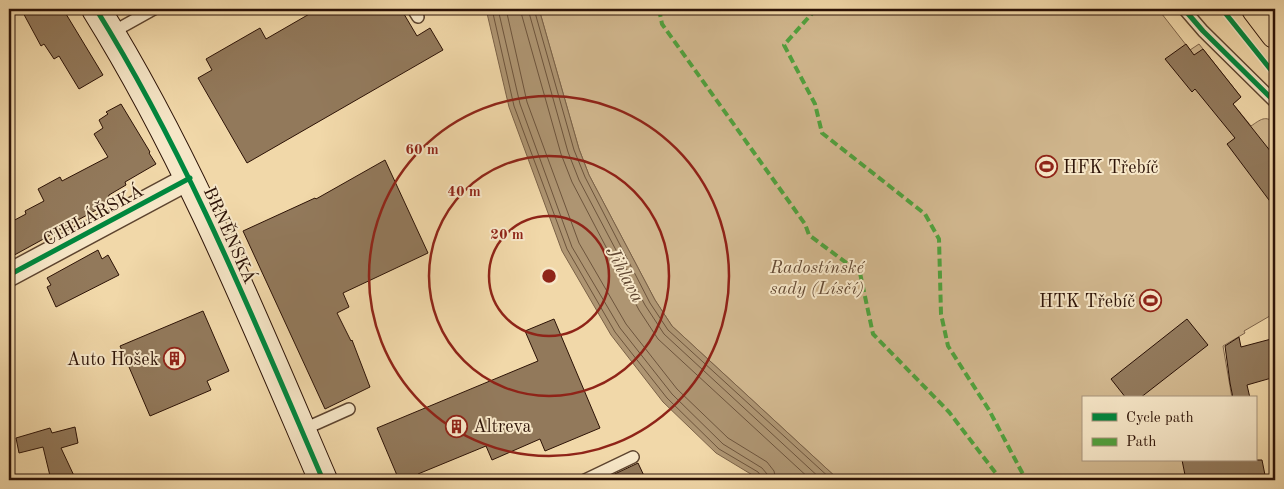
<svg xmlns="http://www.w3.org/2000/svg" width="1284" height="489" viewBox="0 0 1284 489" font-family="'Old Standard TT',serif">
<rect width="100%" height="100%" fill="#f1d8a9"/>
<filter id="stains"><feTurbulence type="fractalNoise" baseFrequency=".004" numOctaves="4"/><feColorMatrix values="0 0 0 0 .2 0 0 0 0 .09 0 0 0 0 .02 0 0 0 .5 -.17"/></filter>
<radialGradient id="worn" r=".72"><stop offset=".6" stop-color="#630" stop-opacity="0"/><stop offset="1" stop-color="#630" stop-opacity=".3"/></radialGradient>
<path fill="#d0b68d" stroke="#7e644a" d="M539,9h619l32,41 9,-6 42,53 -8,7 18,22c9,-6 15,-12 24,-2v189l-31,18 1,2 -22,13 9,52h-149v62h160l6,20h-410l-167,-154 -17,-26 -66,-125 -10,-26z"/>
<polygon fill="#ae9572" stroke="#7a6147" points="486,9 539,9 579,149 589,175 655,300 672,326 839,480 759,480 754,476 716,453 663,402 611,335 562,251 509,107"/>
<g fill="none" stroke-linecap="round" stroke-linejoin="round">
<g stroke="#6d543c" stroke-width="1">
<polyline points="492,9 514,106 567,249 615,332 667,398 719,449 758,472 761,476 762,480"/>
<polyline points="498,9 520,104 572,247 620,328 672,394 723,444 762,468 767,474 768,480"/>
<polyline points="506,9 527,102 579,243 626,324 677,389 728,438 767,462 774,471 776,480"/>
<polyline points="520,9 561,154 572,182 639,310 658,339 811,480"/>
<polyline points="528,9 568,152 579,180 645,305 664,334 822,480"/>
<polyline points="534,9 574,150 585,177 650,303 668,330 832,480"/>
</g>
</g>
<g fill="#92795b" stroke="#2c1206">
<polygon points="21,9 63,9 103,75 79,89 59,56 54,59 44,44 41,46"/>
<polygon points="318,9 401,9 417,36 430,28 443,50 247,163 198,78 212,70 206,59 260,28 266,39"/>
<polygon points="1186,44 1194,55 1203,49 1241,97 1233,104 1275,157 1275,208 1227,144 1235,138 1195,89 1192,92 1165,59"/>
<polygon points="121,104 150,152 149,153 156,164 125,182 126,185 109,195 105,208 98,209 9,258 9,223 26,214 25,211 44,201 38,189 60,177 62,181 108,157 94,134 103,128 99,120 108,114 106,112"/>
<polygon points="385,160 428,253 343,293 349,307 337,313 351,341 352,340 370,387 325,409 243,231 315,198 316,199"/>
<polygon points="98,250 102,259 108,255 119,275 56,307 47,287 51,285 47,278"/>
<polygon points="203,311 229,371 207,381 211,390 150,416 120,346"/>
<polygon points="554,319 600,428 545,451 540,439 492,460 486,446 418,474 421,480 399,480 377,428 538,361 525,331"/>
<polygon points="1187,319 1208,345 1140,398 1126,398 1111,379"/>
<polygon points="1239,337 1241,347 1275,338 1275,377 1247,385 1250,398 1233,398 1230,383 1225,346"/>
<polygon points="75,427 78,443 61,448 76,480 51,480 43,447 19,453 16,438 50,428 52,433"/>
<polygon points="1182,460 1262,460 1266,480 1186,480"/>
<polygon points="638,463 646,480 602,480 636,464"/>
</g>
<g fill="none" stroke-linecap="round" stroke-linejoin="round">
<defs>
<g id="lane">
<polyline points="413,9 418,17"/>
<polyline points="1184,9 1203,31 1275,102"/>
<polyline points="111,33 154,9"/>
<polyline points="302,430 349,409"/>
<polyline points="585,480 633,457"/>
</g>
<polyline id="street" points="9,275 190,178"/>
<path id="secondary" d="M96,9c92,148 158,311 227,471"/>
<polyline id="primary" points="1256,9 1275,34"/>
</defs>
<use href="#lane" stroke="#5d442f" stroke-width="14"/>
<use href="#street" stroke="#5d442f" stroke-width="25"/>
<use href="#secondary" stroke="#2c1206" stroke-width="30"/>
<use href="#primary" stroke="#2c1206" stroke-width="30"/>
<use href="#lane" stroke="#f6e6c7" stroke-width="11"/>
<use href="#street" stroke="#f6e6c7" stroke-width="22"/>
<use href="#secondary" stroke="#f6e6c7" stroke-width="28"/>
<use href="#primary" stroke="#f1d8a9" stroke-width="28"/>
<g stroke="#51a03d" stroke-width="4" stroke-dasharray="8 4" stroke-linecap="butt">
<polyline points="659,9 662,24 805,224 809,235 860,273 873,334 949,412 1001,480"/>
<polyline points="816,9 784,45 815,104 822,133 925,214 939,239 941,314 948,346 989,410 1026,480"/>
</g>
<defs>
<g id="cycleway">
<path d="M96,9c92,148 158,311 227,471"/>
<polyline points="1184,9 1203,31 1275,102"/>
<polyline points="1222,9 1275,75"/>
<polyline points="9,275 190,178"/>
</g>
</defs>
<use href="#cycleway" stroke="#f6e6c7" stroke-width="8"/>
<use href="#cycleway" stroke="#00873e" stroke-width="5"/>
</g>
<g fill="none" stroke="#8f2418" stroke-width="2.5">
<circle cx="549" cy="276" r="60"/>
<circle cx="549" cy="276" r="120"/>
<circle cx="549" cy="276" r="180"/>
</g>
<defs>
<symbol id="stadium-ring" viewBox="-11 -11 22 22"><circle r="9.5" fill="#f6e6c7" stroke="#8f2418" stroke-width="1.5"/><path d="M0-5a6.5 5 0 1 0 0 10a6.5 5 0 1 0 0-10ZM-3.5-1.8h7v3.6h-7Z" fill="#8f2418"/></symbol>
<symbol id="building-ring" viewBox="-11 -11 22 22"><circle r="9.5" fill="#f6e6c7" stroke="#8f2418" stroke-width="1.5"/><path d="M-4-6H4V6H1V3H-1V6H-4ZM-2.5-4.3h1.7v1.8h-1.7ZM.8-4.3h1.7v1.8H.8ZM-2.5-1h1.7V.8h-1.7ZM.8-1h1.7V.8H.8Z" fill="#8f2418"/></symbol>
</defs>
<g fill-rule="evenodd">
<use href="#stadium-ring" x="1034" y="154" width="25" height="25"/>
<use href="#stadium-ring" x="1138" y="288" width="25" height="25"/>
<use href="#building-ring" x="162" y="346" width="25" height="25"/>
<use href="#building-ring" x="444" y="414" width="25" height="25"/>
</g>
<g text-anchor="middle" stroke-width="4" stroke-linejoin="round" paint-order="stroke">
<g font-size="18" fill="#2c1206" stroke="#f6e6c7" text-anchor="start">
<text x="1063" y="173">HFK Třebíč</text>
<text x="1135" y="307" text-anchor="end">HTK Třebíč</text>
<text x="159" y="365" text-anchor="end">Auto Hošek</text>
<text x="473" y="432">Altreva</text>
</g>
<g font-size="18" fill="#2c1206" stroke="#f6e6c7">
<text transform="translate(93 215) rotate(-28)" y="6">CIHLÁŘSKÁ</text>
<text transform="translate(230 235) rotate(66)" y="6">BRNĚNSKÁ</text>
</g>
<g font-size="18" font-style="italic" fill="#654b35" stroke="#f6e6c7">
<text x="817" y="273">Radostínské<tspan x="817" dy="21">sady (Lísčí)</tspan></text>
</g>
<g font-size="19" font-style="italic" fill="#604631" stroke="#f6e6c7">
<text transform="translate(626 274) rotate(62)" y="7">Jihlava</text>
</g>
</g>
<circle cx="549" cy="276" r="8" fill="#8f2418" stroke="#f6e6c7" stroke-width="2.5"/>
<g font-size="15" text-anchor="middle" font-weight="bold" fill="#8f2418" stroke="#f6e6c7" stroke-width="4" stroke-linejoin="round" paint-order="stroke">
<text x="422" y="154">60 m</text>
<text x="464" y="196">40 m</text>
<text x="507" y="239">20 m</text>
</g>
<rect width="1284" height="489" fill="none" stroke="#f1d8a9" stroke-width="30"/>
<rect x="10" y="10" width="1264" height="469" fill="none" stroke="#2c1206" stroke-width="2.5"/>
<rect x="15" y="15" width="1254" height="459" fill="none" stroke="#2c1206"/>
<rect x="1082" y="396" width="175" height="65" fill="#f6e6c7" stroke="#a5917a"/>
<rect x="1092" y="413" width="25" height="8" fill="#00873e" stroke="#a5917a"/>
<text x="1126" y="422" font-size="15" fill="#2c1206">Cycle path</text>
<rect x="1092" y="438" width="25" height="8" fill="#51a03d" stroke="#a5917a"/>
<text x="1126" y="446" font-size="15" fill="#2c1206">Path</text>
<rect width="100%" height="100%" filter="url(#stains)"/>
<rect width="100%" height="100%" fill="url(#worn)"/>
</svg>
